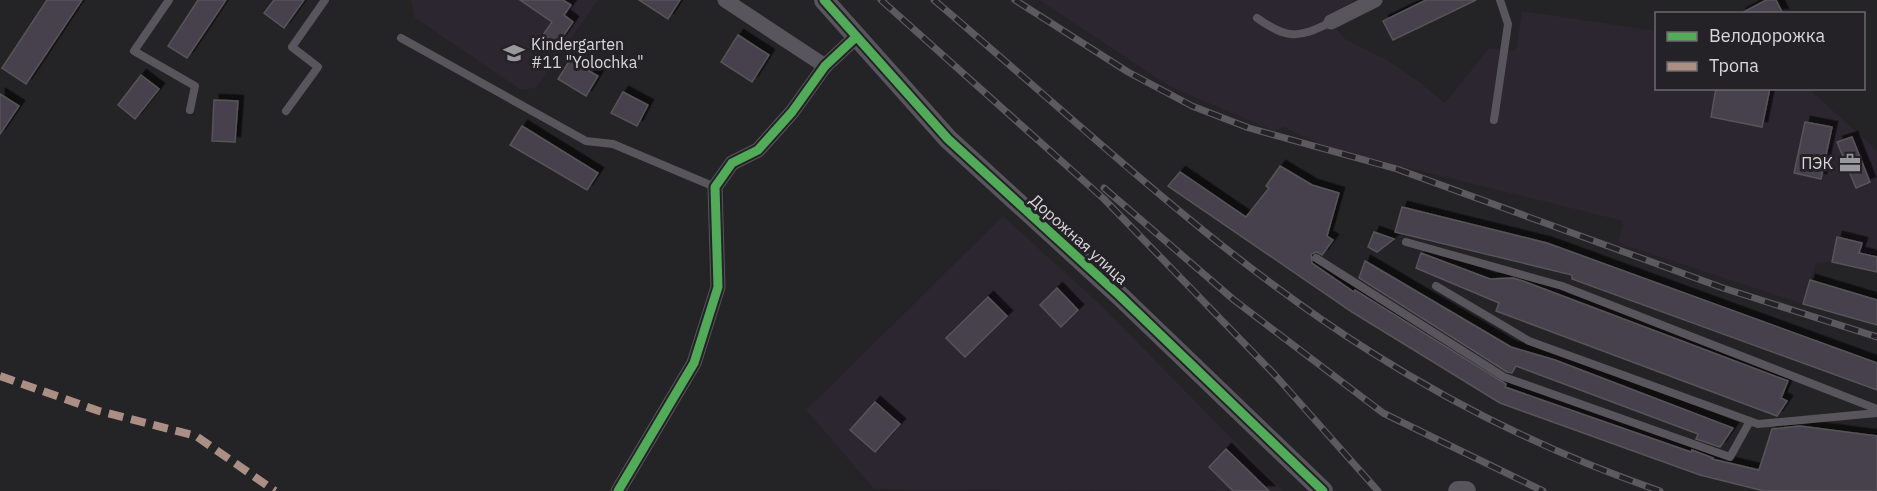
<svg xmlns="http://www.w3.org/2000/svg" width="1877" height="491" viewBox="0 0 1877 491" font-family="'IBM Plex Sans',sans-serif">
<defs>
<filter id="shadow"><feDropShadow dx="5.5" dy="-5.5" stdDeviation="0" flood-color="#0009"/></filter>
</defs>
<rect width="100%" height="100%" fill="#242326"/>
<g fill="#2b2630">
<polygon points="411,0 598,0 536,88 521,90 414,17"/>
<polygon points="1039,0 1355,0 1326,17 1345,39 1387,60 1422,84 1445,103 1489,48 1516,51 1522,11 1656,31 1656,88 1809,89 1877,150 1877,257 1859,253 1861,243 1837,237 1832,262 1816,263 1803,304 1618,243 1623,221 1327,148 1284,127 1274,131 1169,86"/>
<polygon points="1003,216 1105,309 1283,491 874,489 806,410"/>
</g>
<g fill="#47404e" stroke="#565558" stroke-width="1.5" filter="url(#shadow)">
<polygon points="47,0 82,0 26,84 2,68"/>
<polygon points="198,0 226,0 187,58 168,46"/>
<polygon points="274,0 304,0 284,28 264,13"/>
<polygon points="520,0 563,0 571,5 564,15 573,22 557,45 543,35 552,22"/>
<polygon points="639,0 680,0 668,19"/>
<polygon points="1426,0 1476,0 1393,40 1383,21"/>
<polygon points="1766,0 1776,0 1783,14 1740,14"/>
<polygon points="738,35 769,55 752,82 721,62"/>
<polygon points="570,60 598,76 586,96 558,79"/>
<polygon points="141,75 159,89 135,119 118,105"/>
<polygon points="1716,88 1770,88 1762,127 1711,117"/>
<polygon points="623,92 648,105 637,126 611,113"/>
<polygon points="0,94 19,106 0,134"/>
<polygon points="214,100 238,101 235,142 212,141"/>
<polygon points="1805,122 1832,127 1821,179 1794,173"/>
<polygon points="522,126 598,173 587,190 510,145"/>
<polygon points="1852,137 1870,182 1856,188 1837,142"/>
<polygon points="1280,166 1312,185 1339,193 1327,236 1333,240 1322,255 1317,252 1311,254 1312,263 1354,292 1355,290 1506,384 1505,387 1691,452 1692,450 1713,458 1712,459 1759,470 1772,429 1800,426 1877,436 1877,491 1764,491 1700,475 1500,403 1352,312 1168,186 1180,172 1246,217 1269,188 1266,186"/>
<polygon points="1402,207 1547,243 1877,363 1877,390 1572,279 1572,275 1395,232"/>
<polygon points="1374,232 1394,239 1377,252 1368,247"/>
<polygon points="1837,237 1862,243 1859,253 1877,257 1877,272 1832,262"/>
<polygon points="1421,253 1490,279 1513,278 1523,281 1788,381 1781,398 1787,401 1777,416 1496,311 1499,303 1416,268"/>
<polygon points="1365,261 1511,347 1555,360 1733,428 1720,447 1696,439 1698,434 1516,366 1512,373 1507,372 1359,278"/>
<polygon points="1810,280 1877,300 1877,325 1803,304"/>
<polygon points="1057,288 1078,310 1061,327 1040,305"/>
<polygon points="988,297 1007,316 965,357 946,338"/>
<polygon points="875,402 900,424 875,452 850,430"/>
<polygon points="1226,449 1269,491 1233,491 1209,467"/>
</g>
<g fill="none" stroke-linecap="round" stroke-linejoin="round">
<g stroke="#59555d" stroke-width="8">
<polyline points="169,0 134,51 195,86 190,110"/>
<path d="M1257,18c30,21 41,21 74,4"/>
<polyline points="401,38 586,141 613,144 715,187"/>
<polyline points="286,111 318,67 292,47 325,0"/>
<polyline points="1494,120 1508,24 1500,0"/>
<polyline points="1406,242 1562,286 1877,409"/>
<polyline points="1316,258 1504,377 1730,457 1750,421"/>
<polyline points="1436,286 1529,341 1758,424 1877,413"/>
</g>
<g stroke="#59555d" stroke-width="15">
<polyline points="725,0 825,66"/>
<polyline points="1331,22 1375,0"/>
<polyline points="618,491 694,363 718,287 715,187 732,163 758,150 792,112 825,66 856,37"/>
</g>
<g stroke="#59555d" stroke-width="20">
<polyline points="824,0 948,139 1120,296 1323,491"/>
<polyline points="1458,491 1466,491"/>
</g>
<defs>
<g id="rail">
<polyline points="881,0 1104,199 1275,375 1378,491"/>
<path d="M934,0c141,119 281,254 437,352 90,57 187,104 289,139"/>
<polyline points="1015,0 1128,72 1192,106 1249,128 1397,169 1723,288 1877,337"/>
<polyline points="1104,188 1234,300 1383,413 1543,491"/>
</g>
</defs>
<use href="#rail" stroke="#5c595f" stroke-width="7"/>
<use href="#rail" stroke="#242227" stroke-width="4.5" stroke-dasharray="14" stroke-linecap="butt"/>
<polyline stroke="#ac8f84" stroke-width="8" stroke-dasharray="15 8" stroke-linecap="butt" points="0,376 99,411 196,436 275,491"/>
<defs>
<g id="cycleway">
<polyline points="824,0 948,139 1120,296 1323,491"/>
<polyline points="618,491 694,363 718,287 715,187 732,163 758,150 792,112 825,66 856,37"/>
</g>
</defs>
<use href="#cycleway" stroke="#242227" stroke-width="13"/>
<use href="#cycleway" stroke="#51ab58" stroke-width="9"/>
</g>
<defs>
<symbol id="school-bare" viewBox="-9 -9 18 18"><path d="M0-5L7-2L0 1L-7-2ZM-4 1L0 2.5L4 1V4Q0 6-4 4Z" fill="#99989b" stroke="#242227" stroke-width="2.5" paint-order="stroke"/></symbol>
<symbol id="office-bare" viewBox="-9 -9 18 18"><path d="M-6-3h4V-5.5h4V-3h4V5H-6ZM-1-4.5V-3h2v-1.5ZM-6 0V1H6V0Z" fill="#99989b" stroke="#242227" stroke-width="2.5" paint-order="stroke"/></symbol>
</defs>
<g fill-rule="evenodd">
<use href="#school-bare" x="499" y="38" width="30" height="30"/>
<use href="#office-bare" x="1835" y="148" width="30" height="30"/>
</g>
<g text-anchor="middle" stroke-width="6" stroke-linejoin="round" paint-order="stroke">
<g font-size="16" fill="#d8d7da" stroke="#242227" text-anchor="start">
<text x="531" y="50">Kindergarten<tspan x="531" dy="18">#11 "Yolochka"</tspan></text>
<text x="1833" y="169" text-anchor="end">ПЭК</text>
</g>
<g font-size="16" fill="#d8d7da" stroke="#242227">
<text transform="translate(1079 239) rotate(42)" y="6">Дорожная улица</text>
</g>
</g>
<rect x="1655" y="12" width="210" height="78" fill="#242227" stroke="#6c6a6f" stroke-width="1.5"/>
<rect x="1667" y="32" width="30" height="9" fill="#51ab58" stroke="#6c6a6f" stroke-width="1.5"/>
<text x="1709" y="42" font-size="18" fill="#d8d7da">Велодорожка</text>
<rect x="1667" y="62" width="30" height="9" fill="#ac8f84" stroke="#6c6a6f" stroke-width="1.5"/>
<text x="1709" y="72" font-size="18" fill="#d8d7da">Тропа</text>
</svg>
